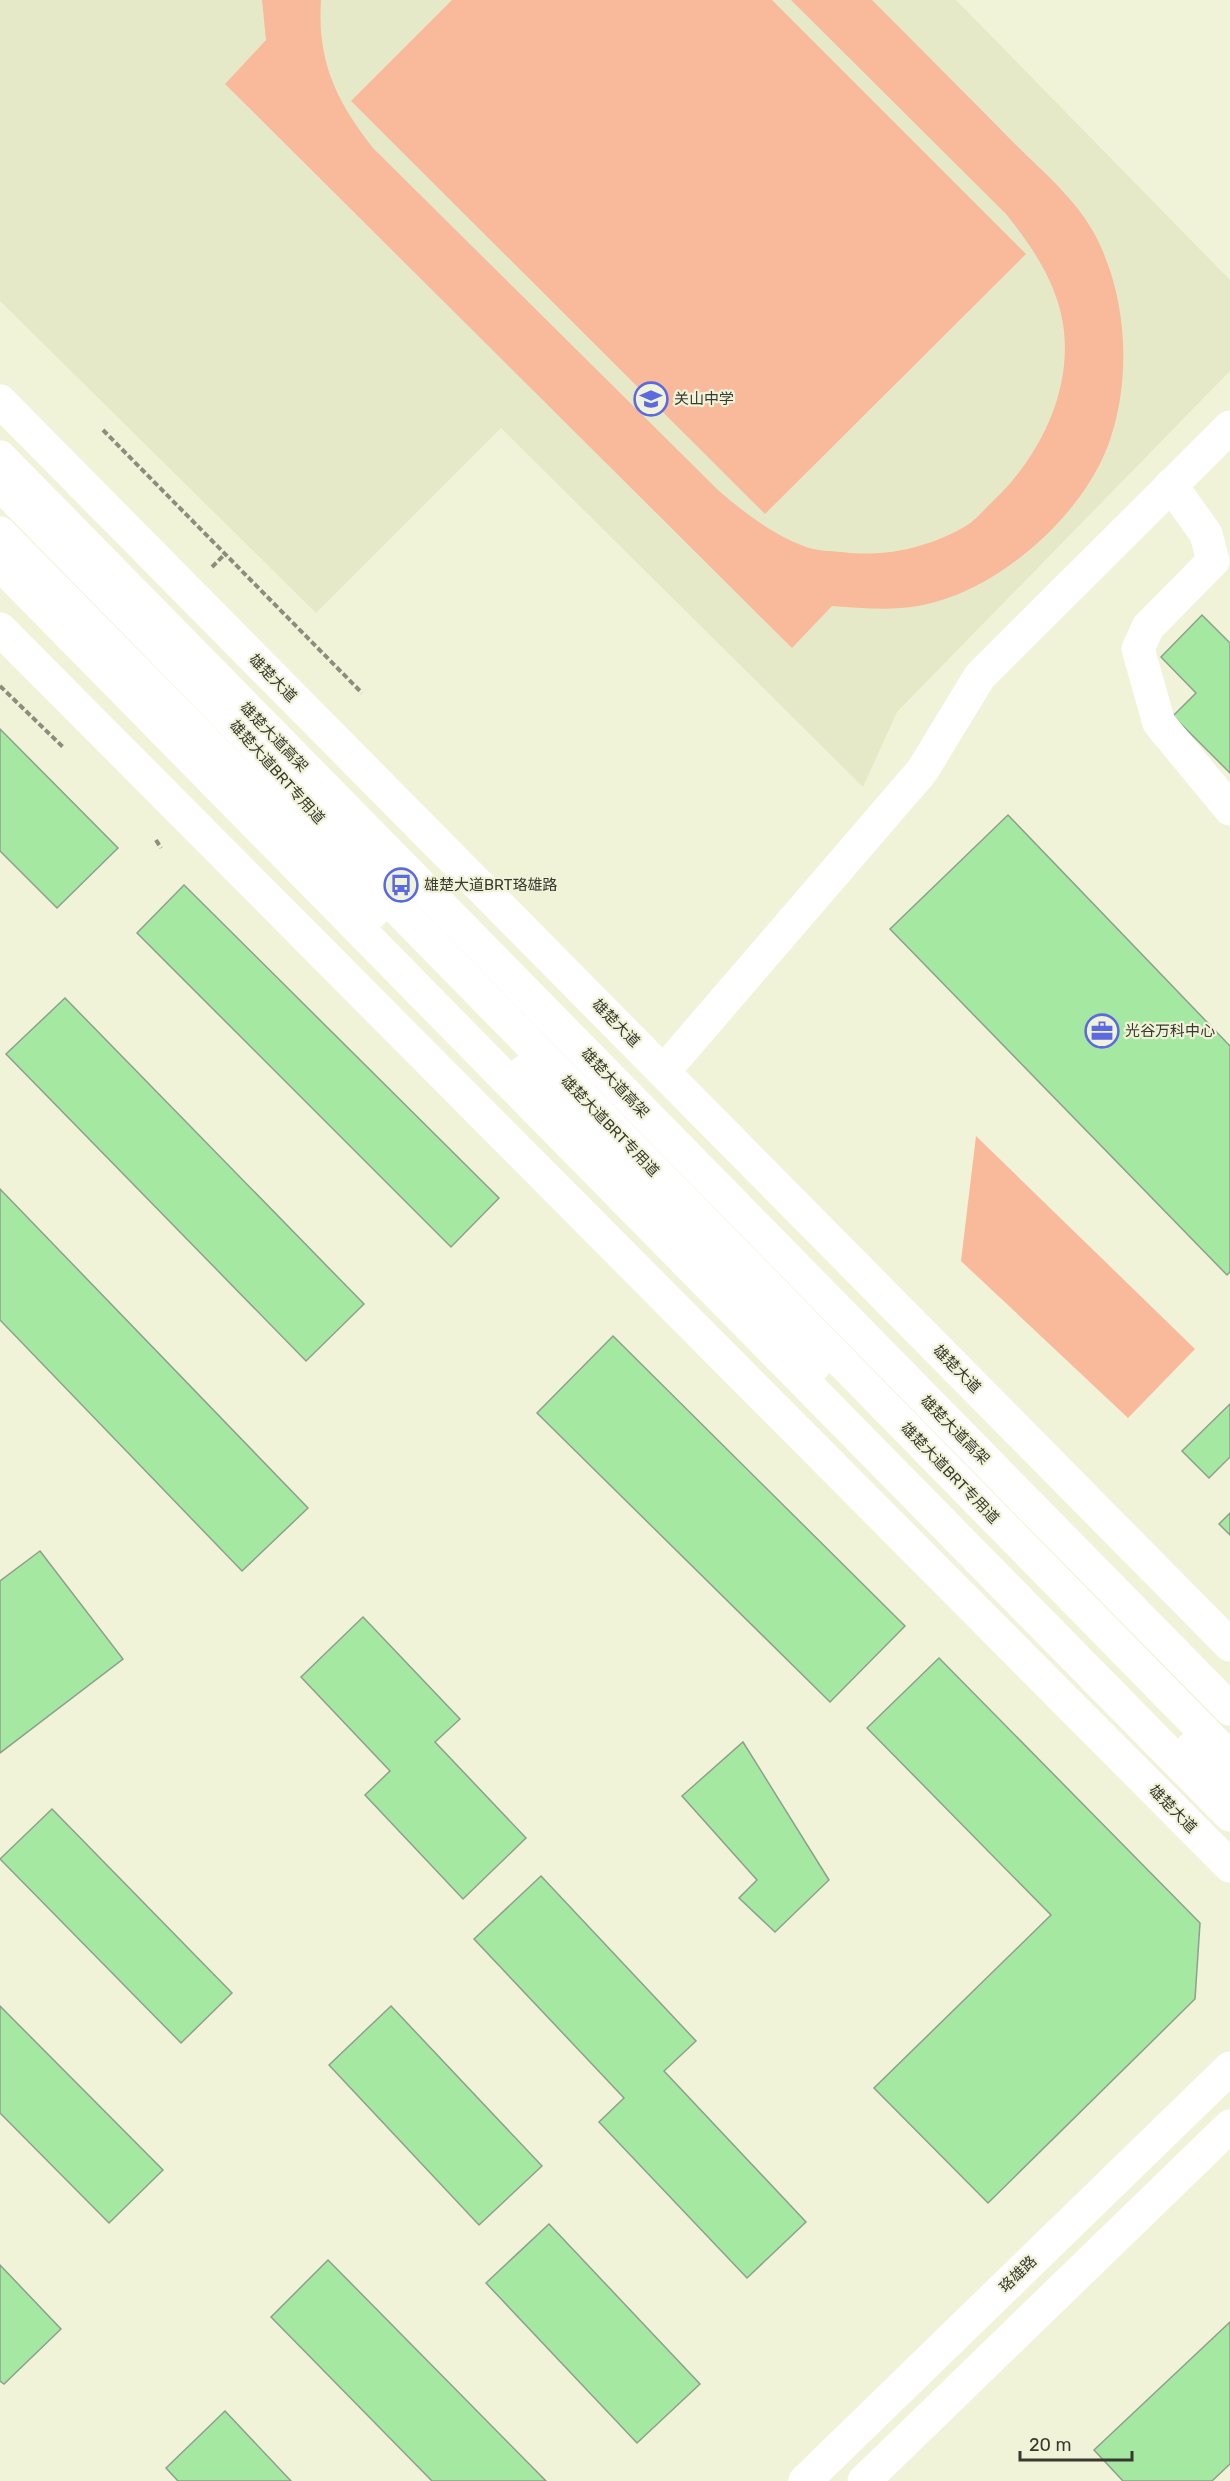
<svg xmlns="http://www.w3.org/2000/svg" width="1230" height="2481" viewBox="0 0 1230 2481" font-family="Rubik,'Noto Sans SC',sans-serif">
<rect width="100%" height="100%" fill="#f1f3d9"/>
<polygon fill="#e6e9c8" points="0,0 956,0 1230,280 1230,371 897,712 863,787 501,428 316,613 0,301"/>
<g fill="#f9b99b">
<path d="M262,0h59c-4,61 15,101 52,148l346,343c27,23 53,43 87,56 11,4 25,4 36,5 43,6 90,-5 127,-28 7,-5 14,-13 20,-19 47,-43 82,-108 75,-174 -5,-45 -30,-82 -58,-117l-215,-214h81c47,47 94,94 141,142 28,28 62,56 81,91 33,61 38,142 16,207 -26,76 -113,152 -192,166 -29,5 -58,2 -86,0l-40,42 -567,-564 41,-44z"/>
<polygon points="452,0 772,0 1026,254 765,514 351,101"/>
<polygon points="976,1136 1195,1349 1128,1418 961,1261"/>
</g>
<g fill="#a5e8a2" stroke="#8ea08d" stroke-width="1.5">
<polygon points="1202,615 1230,643 1230,773 1173,716 1196,693 1161,657"/>
<polygon points="0,729 118,848 57,908 0,851"/>
<polygon points="1008,815 1230,1046 1230,1272 1227,1275 890,929"/>
<polygon points="184,885 499,1198 451,1247 137,933"/>
<polygon points="65,998 364,1304 306,1361 6,1054"/>
<polygon points="0,1189 308,1508 242,1571 0,1320"/>
<polygon points="613,1336 905,1626 830,1702 537,1413"/>
<polygon points="1230,1404 1230,1457 1209,1478 1182,1451"/>
<polygon points="1230,1513 1230,1535 1219,1524"/>
<polygon points="40,1551 123,1659 0,1753 0,1581"/>
<polygon points="363,1617 460,1719 435,1742 526,1838 463,1899 365,1795 390,1771 301,1677"/>
<polygon points="939,1658 1200,1923 1195,1999 988,2203 874,2088 1051,1915 867,1728"/>
<polygon points="743,1742 829,1880 775,1932 739,1898 757,1880 682,1796"/>
<polygon points="52,1809 232,1993 181,2043 0,1859"/>
<polygon points="541,1876 696,2041 664,2071 806,2222 747,2278 599,2122 624,2098 474,1939"/>
<polygon points="0,2006 163,2170 109,2223 0,2113"/>
<polygon points="391,2006 542,2166 479,2225 329,2065"/>
<polygon points="549,2224 700,2384 637,2443 486,2283"/>
<polygon points="328,2260 546,2481 432,2481 271,2317"/>
<polygon points="0,2265 61,2329 4,2384 0,2381"/>
<polygon points="1230,2322 1230,2464 1212,2481 1123,2481 1094,2450"/>
<polygon points="225,2411 291,2481 178,2481 166,2468"/>
</g>
<g fill="none" stroke-linecap="round" stroke-linejoin="round">
<g stroke="#8c8d7c" stroke-width="4" stroke-dasharray="6 3" stroke-linecap="butt">
<polyline points="103,430 362,693"/>
<polyline points="212,567 225,554"/>
<polyline points="0,686 64,748"/>
<polyline points="156,840 161,848"/>
</g>
<g stroke="#fff" stroke-width="33">
<polyline points="0,484 259,749 388,899 1230,1758"/>
<polyline points="1171,485 1206,534 1213,561 1148,627 1138,649 1159,723 1230,809"/>
<polyline points="0,533 373,912"/>
<polyline points="525,1071 814,1366"/>
<polyline points="664,1071 922,771 980,676 1230,427"/>
<polyline points="1192,1748 1230,1786"/>
</g>
<g stroke="#fff" stroke-width="33">
<polyline points="0,401 1230,1645"/>
<polyline points="0,629 1230,1866"/>
<polyline points="805,2481 1230,2068"/>
<polyline points="864,2481 1230,2126"/>
</g>
<g stroke="#fff" stroke-width="33">
<polyline points="0,457 1230,1709"/>
<polyline points="0,564 1230,1815"/>
</g>
</g>
<defs>
<symbol id="school-ring" viewBox="-11 -11 22 22"><circle r="9.5" fill="#f1f3d9" stroke="#5b6ae1" stroke-width="1.5"/><path d="M0-5L7-2L0 1L-7-2ZM-4 1L0 2.5L4 1V4Q0 6-4 4Z" fill="#5b6ae1"/></symbol>
<symbol id="bus-ring" viewBox="-11 -11 22 22"><circle r="9.5" fill="#f1f3d9" stroke="#5b6ae1" stroke-width="1.5"/><path d="M-5-6H5V4H4V6H2V4H-2V6H-4V4H-5ZM-3.5-4V0h7V-4ZM-3.5 1.2v1.5H-2V1.2ZM2 1.2v1.5H3.5V1.2Z" fill="#5b6ae1"/></symbol>
<symbol id="office-ring" viewBox="-11 -11 22 22"><circle r="9.5" fill="#f1f3d9" stroke="#5b6ae1" stroke-width="1.5"/><path d="M-6-3h4V-5.5h4V-3h4V5H-6ZM-1-4.5V-3h2v-1.5ZM-6 0V1H6V0Z" fill="#5b6ae1"/></symbol>
</defs>
<g fill-rule="evenodd">
<use href="#school-ring" x="632" y="380" width="38" height="38"/>
<use href="#bus-ring" x="382" y="866" width="38" height="38"/>
<use href="#office-ring" x="1083" y="1012" width="38" height="38"/>
</g>
<g text-anchor="middle" stroke-width="4.5" stroke-linejoin="round" paint-order="stroke">
<g font-size="15" fill="#39392f" stroke="#f1f3d9" text-anchor="start">
<text x="674" y="404">关山中学</text>
<text x="424" y="890">雄楚大道BRT珞雄路</text>
<text x="1125" y="1036">光谷万科中心</text>
</g>
<g font-size="15" fill="#39392f" stroke="#f1f3d9">
<text transform="translate(273 678) rotate(45)" y="5">雄楚大道</text>
<text transform="translate(274 737) rotate(46)" y="5">雄楚大道高架</text>
<text transform="translate(277 772) rotate(48)" y="5">雄楚大道BRT专用道</text>
<text transform="translate(616 1023) rotate(45)" y="5">雄楚大道</text>
<text transform="translate(615 1083) rotate(46)" y="5">雄楚大道高架</text>
<text transform="translate(610 1126) rotate(46)" y="5">雄楚大道BRT专用道</text>
<text transform="translate(957 1369) rotate(45)" y="5">雄楚大道</text>
<text transform="translate(955 1430) rotate(45)" y="5">雄楚大道高架</text>
<text transform="translate(950 1473) rotate(46)" y="5">雄楚大道BRT专用道</text>
<text transform="translate(1173 1809) rotate(45)" y="5">雄楚大道</text>
<text transform="translate(1018 2274) rotate(-44)" y="5">珞雄路</text>
</g>
</g>
<path d="M1020 2451v9h112v-9" fill="none" stroke="#39392f" stroke-width="3"/>
<text x="1029" y="2451" font-size="18" fill="#39392f" stroke="#f1f3d9" stroke-width="4.5" paint-order="stroke">20 m</text>
</svg>
